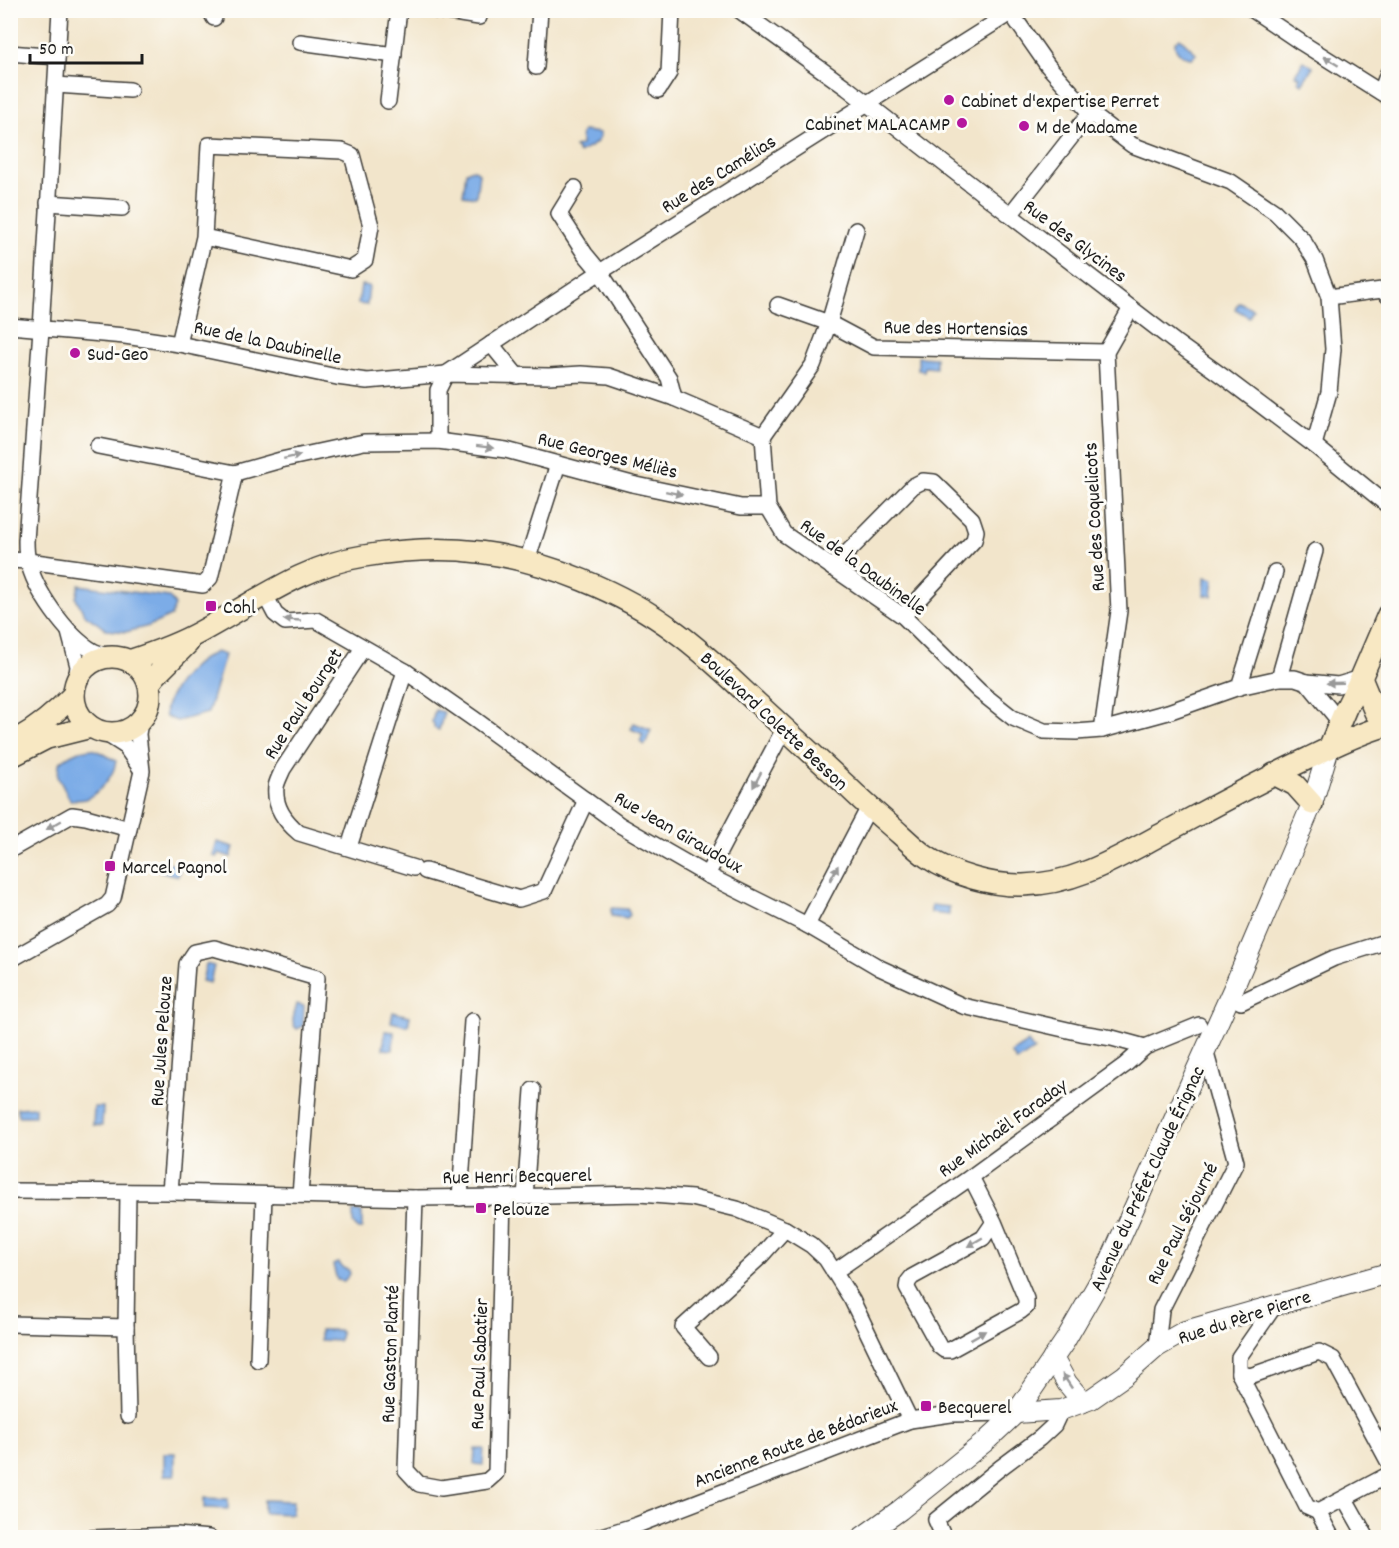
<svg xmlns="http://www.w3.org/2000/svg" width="1399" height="1548" viewBox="0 0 1399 1548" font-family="Dekko,sans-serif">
<rect width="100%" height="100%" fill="#fdfcf7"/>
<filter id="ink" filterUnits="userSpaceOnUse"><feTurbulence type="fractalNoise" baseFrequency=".0167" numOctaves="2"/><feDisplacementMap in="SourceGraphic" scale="12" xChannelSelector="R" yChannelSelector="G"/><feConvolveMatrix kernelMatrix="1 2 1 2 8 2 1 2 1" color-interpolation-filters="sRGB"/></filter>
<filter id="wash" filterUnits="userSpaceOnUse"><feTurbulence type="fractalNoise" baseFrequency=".008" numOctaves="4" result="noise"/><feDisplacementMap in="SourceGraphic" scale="24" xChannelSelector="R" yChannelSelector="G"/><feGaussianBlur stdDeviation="1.35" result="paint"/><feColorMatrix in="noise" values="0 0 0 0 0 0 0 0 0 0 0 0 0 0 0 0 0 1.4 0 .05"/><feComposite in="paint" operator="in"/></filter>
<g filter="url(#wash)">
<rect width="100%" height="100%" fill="#f2e5cb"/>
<g fill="#7cace7" stroke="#4c6482" stroke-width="1.5">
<path d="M1180,38l15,14 1,2 -4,4c-9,0 -18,-7 -17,-16z"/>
<polygon points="1304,61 1313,67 1302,84 1298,81 1300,77 1295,74"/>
<path d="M583,131l17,2c1,11 -13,15 -21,20l-4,-6 6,-2v-10z"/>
<polygon points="472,169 477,171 479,174 476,197 463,195 466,172"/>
<polygon points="361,285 369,286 367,305 358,304"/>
<polygon points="1239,302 1253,309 1249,317 1235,309"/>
<polygon points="918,357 936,358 936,368 925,367 924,371 918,370"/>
<polygon points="1205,577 1214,579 1212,596 1204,595"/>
<polygon points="79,585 169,597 175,605 171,616 149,626 126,632 107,630 84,614 76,598"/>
<path d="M216,652l9,3 -17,58 -31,8 -11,-4c-4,-15 15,-39 26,-49 7,-7 15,-12 24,-16z"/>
<polygon points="435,710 444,712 439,730 434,728 434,724 432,722"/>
<polygon points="634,723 651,730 645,745 640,742 643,734 631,729"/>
<path d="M92,749l12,5 12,7c-2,15 -16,32 -31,38 -4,1 -10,1 -15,1l-12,-23 1,-14c11,-9 19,-13 33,-14z"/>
<polygon points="217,842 234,847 231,857 218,853 217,857 213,856"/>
<polygon points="161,861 181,866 178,876 159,871 158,866"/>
<polygon points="931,905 949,907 949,915 931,913"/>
<polygon points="611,908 628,909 630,915 627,918 611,916"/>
<polygon points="206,964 214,966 210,983 202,981"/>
<path d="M297,1004l7,2 -1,20 -6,3c-8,-6 -2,-16 0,-25z"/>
<polygon points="393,1012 410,1016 408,1026 391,1022"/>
<polygon points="385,1031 394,1032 393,1050 383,1049"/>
<polygon points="1028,1042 1034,1050 1017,1062 1011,1053"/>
<polygon points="35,1107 35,1116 18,1116 17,1108"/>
<polygon points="94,1107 103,1107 102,1126 93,1125"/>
<polygon points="353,1211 362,1212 362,1229 357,1229 353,1224"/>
<polygon points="337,1263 339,1263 343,1268 349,1270 350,1274 344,1281 337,1280 333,1265"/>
<polygon points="320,1330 338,1330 341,1333 340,1338 338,1341 320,1340"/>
<polygon points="475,1449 484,1449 483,1465 474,1464"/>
<rect x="164" y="1453" width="11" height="22"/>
<polygon points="204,1498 228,1499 228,1509 204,1508"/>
<polygon points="264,1500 293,1501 292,1514 264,1513"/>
</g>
</g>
<g filter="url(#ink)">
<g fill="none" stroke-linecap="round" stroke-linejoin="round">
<defs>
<g id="minor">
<path d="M60,10l-19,319 -15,212c0,7 0,13 2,19 6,30 39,76 65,91 6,3 13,4 18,6"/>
<polyline points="210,10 214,18"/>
<polyline points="435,10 479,17"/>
<polyline points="739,10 847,88 1010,215 1175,342 1225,378 1314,445 1386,504"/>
<polyline points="1253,10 1302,43 1388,97"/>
<polyline points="1011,13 1048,66 1090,113 1132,145 1231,182 1275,212 1302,239 1315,260 1329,297 1333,349 1329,392 1314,445"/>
<polyline points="300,42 394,55"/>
<polyline points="10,53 57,57"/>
<polyline points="536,67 540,10"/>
<polyline points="56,85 130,90"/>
<polyline points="658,90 669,73 672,10"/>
<polyline points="1381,92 1388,73"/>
<polyline points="388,101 399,10"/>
<polyline points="575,188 559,214 585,254 600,272 669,378 674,398"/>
<polyline points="48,203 122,208"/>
<polyline points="1010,215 1090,113"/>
<polyline points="1329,297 1382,290 1388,296"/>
<polyline points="778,305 829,323 874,347 1106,352"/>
<polyline points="10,326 125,336 179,344 337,377 367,381 446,374 549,376 581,374 609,376 674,398 763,436 768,507 784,534 903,616 979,691 1013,718 1044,731 1076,732 1102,730 1168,712 1239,687 1279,678 1295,678 1307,682 1340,722"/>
<polyline points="179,344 204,237 351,269 365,260 371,226 352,155 342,151 209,145 204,237"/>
<polyline points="491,344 517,376"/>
<polyline points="763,436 813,365 829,323 856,230"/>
<polyline points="438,441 438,390 446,374 600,272 1015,10"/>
<polyline points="98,446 235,473 281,460 364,442 438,441 506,450 632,484 741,507 768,507"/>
<polyline points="10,560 28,561 203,585 210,578 235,473"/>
<polyline points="527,561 558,464"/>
<polyline points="832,568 913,486 923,481 934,482 972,519 976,531 974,540 903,616"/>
<polyline points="265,595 275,614 285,622 316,620 405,671 474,719 620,825 707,875 807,925 880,968 963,1006 1081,1033 1112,1038 1145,1047"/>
<polyline points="69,632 78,666 76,682"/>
<path d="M363,648l-80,121c-2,5 -6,12 -7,18 -2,20 9,34 23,46l115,35"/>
<polyline points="1279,678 1315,551"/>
<polyline points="1307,682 1338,685 1361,678"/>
<polyline points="1239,687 1275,572"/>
<polyline points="1102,730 1119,611 1106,352 1131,308"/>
<polyline points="103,732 125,746 141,769"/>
<polyline points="349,847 405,671"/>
<polyline points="10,850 72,815 86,817 129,829"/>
<polyline points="425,871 519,899 544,891 586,800"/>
<polyline points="707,875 784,729"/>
<polyline points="807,925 869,807"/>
<polyline points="10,960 107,905 113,898 142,771 138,734 140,722"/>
<polyline points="1241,1002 1334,958 1388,941"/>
<polyline points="971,1177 994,1222 983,1238 912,1277 908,1282 907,1288 939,1346 944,1350 950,1350 1021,1311 1026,1307 1026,1299 994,1222"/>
<polyline points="10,1191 170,1192 415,1198 503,1197 639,1194 692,1198 737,1209 785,1229 811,1245 826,1259 852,1300 910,1420"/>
<polyline points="170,1192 187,964 195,952 214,948 317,978 300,1195"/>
<polyline points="525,1197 533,1090"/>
<polyline points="415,1198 406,1470 419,1484 441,1488 487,1481 496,1473 503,1197"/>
<polyline points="460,1198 472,1021"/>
<polyline points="834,1272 971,1177 1125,1065 1145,1047 1199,1025"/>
<polyline points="1275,1305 1239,1357 1239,1373 1250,1376 1319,1352 1333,1359 1388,1461"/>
<polyline points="10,1324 126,1327 128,1192"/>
<polyline points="126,1327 128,1416"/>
<polyline points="1157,1347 1161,1310 1236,1162 1205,1050"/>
<polyline points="709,1357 683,1327 760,1257 785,1229"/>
<polyline points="258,1360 264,1195"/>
<polyline points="1239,1373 1307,1507 1318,1512 1332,1538"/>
<polyline points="1345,1499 1367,1538"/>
<polyline points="1318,1512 1388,1475"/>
<polyline points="91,1538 177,1535 209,1538"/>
<polyline points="595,1538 637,1525 910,1420 951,1414 1016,1413"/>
<polyline points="944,1538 936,1520 1000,1468 1040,1438 1054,1425 1061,1410"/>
</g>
<g id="tertiary">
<polyline points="1053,1358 1067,1383 1083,1402"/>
<polyline points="1016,1413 1061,1410 1091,1399 1124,1376 1157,1347 1185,1331 1388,1273"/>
<polyline points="861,1538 900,1510 986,1441 1016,1413 1065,1341 1106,1270 1234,987 1312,804 1329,748"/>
</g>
<g id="secondary">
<circle cx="112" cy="695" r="38"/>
<path d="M129,661c25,-8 50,-17 73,-30 52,-28 102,-66 162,-75 37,-6 77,-9 115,-4 65,8 145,40 197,80 29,21 55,47 81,71 30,28 60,55 90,83 17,17 35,32 53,48 9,8 18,17 27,23 26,18 65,29 96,28 53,-1 94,-27 139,-51 49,-26 97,-53 147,-76 26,-13 51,-25 79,-33"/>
<polyline points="1361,678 1375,712 1386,726"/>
<polyline points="149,684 156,675 188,643"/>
<path d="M16,740c22,-12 41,-28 58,-46"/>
<polyline points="1329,748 1346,708 1361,678 1388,615"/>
<polyline points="10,757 47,738 91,727"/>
<polyline points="1274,774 1295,785 1312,804"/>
</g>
</defs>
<use href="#minor" stroke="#3c3a36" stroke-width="18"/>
<use href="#tertiary" stroke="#3c3a36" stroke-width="22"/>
<use href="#secondary" stroke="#3c3a36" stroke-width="24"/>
<use href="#minor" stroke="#fff" stroke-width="15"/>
<use href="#tertiary" stroke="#fff" stroke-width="20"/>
<use href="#secondary" stroke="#f8e8c3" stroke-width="21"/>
</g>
<defs><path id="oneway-solid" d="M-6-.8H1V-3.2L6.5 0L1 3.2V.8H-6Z" transform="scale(1.5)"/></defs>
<g fill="#999">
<use href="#oneway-solid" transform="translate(1331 61) rotate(-148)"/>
<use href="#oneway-solid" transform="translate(485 447) rotate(7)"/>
<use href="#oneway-solid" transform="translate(292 457) rotate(-12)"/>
<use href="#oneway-solid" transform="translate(674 493) rotate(12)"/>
<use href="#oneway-solid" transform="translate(292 620) rotate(-177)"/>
<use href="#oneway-solid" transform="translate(1335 683) rotate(178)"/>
<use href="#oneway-solid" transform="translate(757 780) rotate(118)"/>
<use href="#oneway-solid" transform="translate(54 825) rotate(150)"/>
<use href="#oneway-solid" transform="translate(834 873) rotate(-62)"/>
<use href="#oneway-solid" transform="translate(975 1242) rotate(150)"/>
<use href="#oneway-solid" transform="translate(978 1335) rotate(-29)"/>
<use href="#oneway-solid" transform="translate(1067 1381) rotate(-124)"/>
</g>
</g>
<g fill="#b5179e" stroke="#fdfcf7" stroke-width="2">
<circle cx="949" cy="100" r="6"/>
<circle cx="962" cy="123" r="6"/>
<circle cx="1024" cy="126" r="6"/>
<circle cx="75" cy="353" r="6"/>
<rect x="205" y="600" width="12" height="12" rx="3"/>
<rect x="104" y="860" width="12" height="12" rx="3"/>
<rect x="475" y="1202" width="12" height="12" rx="3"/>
<rect x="920" y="1400" width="12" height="12" rx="3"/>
</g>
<g text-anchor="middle" stroke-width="6" stroke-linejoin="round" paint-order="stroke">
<g font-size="20" fill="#1c1c1c" stroke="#fdfcf7" text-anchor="start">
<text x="961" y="107">Cabinet d'expertise Perret</text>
<text x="950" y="130" text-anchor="end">Cabinet MALACAMP</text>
<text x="1036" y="133">M de Madame</text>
<text x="87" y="360">Sud-Geo</text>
<text x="223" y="613">Cohl</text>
<text x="122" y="873">Marcel Pagnol</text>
<text x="493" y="1215">Pelouze</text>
<text x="938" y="1413">Becquerel</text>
</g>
<g font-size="20" fill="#1c1c1c" stroke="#fdfcf7">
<text transform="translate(718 173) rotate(-32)" y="7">Rue des Camélias</text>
<text transform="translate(1076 240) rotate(37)" y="7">Rue des Glycines</text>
<text transform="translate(956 327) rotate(1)" y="7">Rue des Hortensias</text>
<text transform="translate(268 341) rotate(12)" y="7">Rue de la Daubinelle</text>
<text transform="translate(608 454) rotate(14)" y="7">Rue Georges Méliès</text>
<text transform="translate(1093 517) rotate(-93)" y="7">Rue des Coquelicots</text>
<text transform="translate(864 566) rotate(36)" y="7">Rue de la Daubinelle</text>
<text transform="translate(302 703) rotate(-57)" y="7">Rue Paul Bourget</text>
<text transform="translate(775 720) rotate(43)" y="7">Boulevard Colette Besson</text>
<text transform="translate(679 831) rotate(30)" y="7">Rue Jean Giraudoux</text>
<text transform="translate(160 1041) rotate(-86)" y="7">Rue Jules Pelouze</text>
<text transform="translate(1002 1127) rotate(-36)" y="7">Rue Michaël Faraday</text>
<text transform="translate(517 1175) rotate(-1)" y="7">Rue Henri Becquerel</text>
<text transform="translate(1146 1178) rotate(-65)" y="7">Avenue du Préfet Claude Érignac</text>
<text transform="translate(1181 1223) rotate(-63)" y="7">Rue Paul Séjourné</text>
<text transform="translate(1244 1316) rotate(-18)" y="7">Rue du Père Pierre</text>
<text transform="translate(389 1354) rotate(-88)" y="7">Rue Gaston Planté</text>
<text transform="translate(478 1364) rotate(-88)" y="7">Rue Paul Sabatier</text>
<text transform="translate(795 1442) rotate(-21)" y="7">Ancienne Route de Bédarieux</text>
</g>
</g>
<rect width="1399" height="1548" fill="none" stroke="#fdfcf7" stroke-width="36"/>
<path d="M30 54v9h112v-9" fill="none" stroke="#1c1c1c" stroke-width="3"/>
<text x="39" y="54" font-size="18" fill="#1c1c1c" stroke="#fdfcf7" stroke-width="4.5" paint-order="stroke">50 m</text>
</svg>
